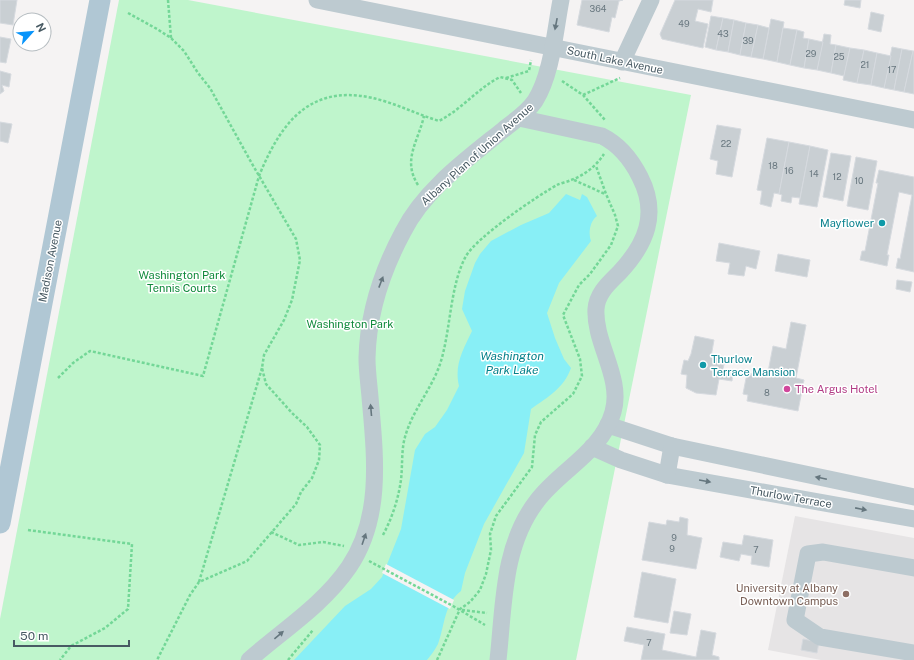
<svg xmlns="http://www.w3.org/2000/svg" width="914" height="660" viewBox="0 0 914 660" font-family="'Public Sans',sans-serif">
<rect width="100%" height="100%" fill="#f5f3f3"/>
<polygon fill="#e6e4e5" points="795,516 914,538 914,660 821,660 768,650"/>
<polygon fill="#bff5cc" points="119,0 188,0 691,95 576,660 0,660 0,619"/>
<path fill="#88eff6" d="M566,194l14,6 2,-6 5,3 10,19c-7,5 -9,17 -6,25l-32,42 -12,30 8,25 9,21 7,9c-7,20 -23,29 -40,41l-7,44 -40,71 -19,49 -4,18c-17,13 -16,34 -23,53 -3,6 -7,11 -11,16h-133l51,-54 26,-17 11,-12 19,-48 14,-79 10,-16 10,-7 12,-17 12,-24c-5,-21 4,-36 13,-55l-10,-22 3,-18 10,-28 5,-9 11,-13 30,-16 28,-12z"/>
<polygon fill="#f5f3f3" points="386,564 454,600 450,609 382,573"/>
<g fill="#c9cfd3" stroke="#d6dadf">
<polygon points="0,0 17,0 13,25 0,23"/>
<polygon points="582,0 623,0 619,1 615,18 612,17 609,32 577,25"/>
<polygon points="675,0 713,0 711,12 698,9 695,21 708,24 703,48 662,39 660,34"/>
<polygon points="845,0 861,0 860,8 844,5"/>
<polygon points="871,12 884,15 881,32 868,29"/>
<polygon points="711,16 723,18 716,50 705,47"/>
<polygon points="723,18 734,20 728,52 716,50"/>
<polygon points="771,19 784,22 777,62 763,59"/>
<polygon points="734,20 746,23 740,55 728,52"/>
<polygon points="746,23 758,25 751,57 740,55"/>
<polygon points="758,25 769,28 763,59 751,57"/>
<polygon points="783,28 797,30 790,65 777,62"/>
<polygon points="797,30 804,32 803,38 809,39 804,68 790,65"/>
<polygon points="824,34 831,35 830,44 836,45 831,73 817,70"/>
<polygon points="0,37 11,39 6,63 0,62"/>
<polygon points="809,39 823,42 817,70 804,68"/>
<polygon points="836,45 850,48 844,76 831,73"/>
<polygon points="892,47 902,49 894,90 884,88"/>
<polygon points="850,48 864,50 857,83 843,80"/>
<polygon points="902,49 913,51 904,92 894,90"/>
<polygon points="864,50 877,53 871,85 857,83"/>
<polygon points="913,51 914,51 914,94 904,92"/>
<polygon points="877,53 891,56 884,88 871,85"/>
<polygon points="0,71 11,74 9,87 2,85 4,91 0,94"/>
<polygon points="0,122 12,124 8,143 0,141"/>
<polygon points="717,125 741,129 732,177 716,174 718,161 710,159"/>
<polygon points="767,138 789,142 779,194 774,193 771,207 760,204 762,191 757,190"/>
<polygon points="789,142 810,146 800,198 792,197 791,203 781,201 782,195 779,194"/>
<polygon points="810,146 828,150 817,207 799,204"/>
<polygon points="831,153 851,156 843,201 823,197"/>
<polygon points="856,157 877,161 868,210 847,206"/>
<polygon points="879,170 914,177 914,272 896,268 898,258 900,259 912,195 899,192 887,255 889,255 887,266 860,260 862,251 865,251 878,183 876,183"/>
<polygon points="719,243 760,251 756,269 746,266 744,276 728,274 730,263 716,261"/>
<polygon points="778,254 810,260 807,277 775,271"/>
<polygon points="897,280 912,282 910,292 896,289"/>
<polygon points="791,322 806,325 796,378 804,380 798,411 747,401 748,395 743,394 747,373 753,374 753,370 768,372 773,346 786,349"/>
<polygon points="695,336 714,340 711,357 725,360 723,369 733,371 732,381 719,379 716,395 696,393 686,388 687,375 681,374 684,360 688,361 691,354"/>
<polygon points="680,517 688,519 687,535 702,538 696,569 642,560 649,522 666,525 667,520 679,522"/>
<polygon points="744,535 773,540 769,567 751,564 752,556 741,554 739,561 720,557 723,542 742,545"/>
<polygon points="642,572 676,579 668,623 634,617"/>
<polygon points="674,611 691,614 687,635 670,633"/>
<polygon points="627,627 665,634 662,650 696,657 701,630 716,633 712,655 719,657 719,660 641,660 644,645 624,641"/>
<polygon points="803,639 819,642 817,653 801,650"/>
</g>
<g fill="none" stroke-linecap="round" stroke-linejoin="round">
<g stroke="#73d797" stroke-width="2.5" stroke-dasharray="3 2" stroke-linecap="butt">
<polyline points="168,0 171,38"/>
<polyline points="128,13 157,29 171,38 184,51 198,73 210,88 251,162 296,239 300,260 292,300 284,320 264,355 262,368 266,384 292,413 307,427 320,445 319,460 312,478 301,492 296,504 247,561 199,582 190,595 157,660"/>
<polyline points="506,78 529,71 531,60"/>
<polyline points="562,81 583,95 605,120"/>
<polyline points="583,95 620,78"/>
<polyline points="574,180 605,194"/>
<path d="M418,185c-16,-25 0,-43 6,-69"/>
<path d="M58,378l15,-15 17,-12 113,25 56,-200c24,-59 56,-96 125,-75 19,6 36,14 55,20 23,-12 38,-32 61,-44l12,3 9,13"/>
<polyline points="28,530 132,544 128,609 105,628 71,646 60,660"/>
<polyline points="271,532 299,545 323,542 344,546"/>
<path d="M383,535c8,-15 14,-32 17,-49 3,-15 1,-30 4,-45 6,-27 25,-48 35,-74 12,-33 10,-80 27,-111 11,-19 71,-60 91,-71 4,-2 10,-3 14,-5 14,-5 25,-14 33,-26"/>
<polyline points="369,561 453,606 485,625"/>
<polyline points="199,582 262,368"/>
<polyline points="462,610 487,613"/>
<polyline points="288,660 313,630"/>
<polyline points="437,660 460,609 470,602 480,590 486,574 491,550 490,534 496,516 532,467 535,435 541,422 573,394 582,376 580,359 563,315 579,285 590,274 611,245 618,226 615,215 606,194 596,166"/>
</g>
<g stroke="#bdcad0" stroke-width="17">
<polyline points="317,0 914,120"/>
<polyline points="622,62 651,0"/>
<polyline points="608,425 672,446 914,497"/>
<polyline points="592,447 621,460 667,475 914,519"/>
<polyline points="667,475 672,446"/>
<polyline points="914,568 823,552 808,554 795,620 820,637 914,653"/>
<path d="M249,660c34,-30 74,-55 100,-93 34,-50 26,-112 21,-170 -1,-12 -3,-26 -3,-39 1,-44 15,-87 36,-126 21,-42 64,-73 100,-102 11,-9 24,-17 32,-29 17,-27 20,-70 26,-101"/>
<path d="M498,660c6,-53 4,-114 39,-159 23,-31 65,-49 76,-89 10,-34 -19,-69 -17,-103 1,-16 13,-26 24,-37 26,-28 39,-58 20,-95 -9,-18 -20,-32 -38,-41l-83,-18"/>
</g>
<polyline stroke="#b0c7d4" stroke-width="21" points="0,523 100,0"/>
</g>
<defs><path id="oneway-solid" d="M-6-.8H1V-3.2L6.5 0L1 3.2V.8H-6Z"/></defs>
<g fill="#65767e">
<use href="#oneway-solid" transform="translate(556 24) rotate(101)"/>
<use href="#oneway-solid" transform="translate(381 282) rotate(-69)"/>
<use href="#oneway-solid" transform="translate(371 410) rotate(-95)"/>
<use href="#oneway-solid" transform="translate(821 478) rotate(-168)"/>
<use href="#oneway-solid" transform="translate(705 481) rotate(10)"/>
<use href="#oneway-solid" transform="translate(861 509) rotate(11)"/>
<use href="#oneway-solid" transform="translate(364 539) rotate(-71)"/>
<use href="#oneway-solid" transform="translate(279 635) rotate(-40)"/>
</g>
<g fill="#0f9aa8" stroke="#fff" stroke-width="1.5">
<circle cx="882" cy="223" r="4"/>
<circle cx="703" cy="365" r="4"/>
</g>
<circle fill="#d1479c" stroke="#fff" stroke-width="1.5" cx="787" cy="389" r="4"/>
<circle fill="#8d6e63" stroke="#fff" stroke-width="1.5" cx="846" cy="594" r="4"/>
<g text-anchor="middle" stroke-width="3" stroke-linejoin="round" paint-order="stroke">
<g font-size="9" fill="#68777f">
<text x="598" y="12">364</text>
<text x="684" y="27">49</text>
<text x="723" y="37">43</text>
<text x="748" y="44">39</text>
<text x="811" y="57">29</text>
<text x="839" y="60">25</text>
<text x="865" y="68">21</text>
<text x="892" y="73">17</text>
<text x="726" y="147">22</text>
<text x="773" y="169">18</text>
<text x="789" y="174">16</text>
<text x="814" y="177">14</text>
<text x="837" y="180">12</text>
<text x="859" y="184">10</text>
<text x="767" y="396">8</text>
<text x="674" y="541">9</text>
<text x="672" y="552">9</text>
<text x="756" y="553">7</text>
<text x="649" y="646">7</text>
</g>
<g font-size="11" fill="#485a63" stroke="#fff">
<text transform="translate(615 60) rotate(12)" y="4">South Lake Avenue</text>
<text transform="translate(477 154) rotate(-42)" y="4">Albany Plan of Union Avenue</text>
<text transform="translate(50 261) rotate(-79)" y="4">Madison Avenue</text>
<text transform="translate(791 497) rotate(10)" y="4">Thurlow Terrace</text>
</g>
<g font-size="11" fill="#0d838f" stroke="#fff" text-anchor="end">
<text x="874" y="227">Mayflower</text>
<text x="711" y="363" text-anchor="start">Thurlow<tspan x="711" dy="13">Terrace Mansion</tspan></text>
</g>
<g font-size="11" fill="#0e893a" stroke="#fff">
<text x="182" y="279">Washington Park<tspan x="182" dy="13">Tennis Courts</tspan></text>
<text x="350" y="328">Washington Park</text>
</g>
<g font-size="11" fill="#b23c85" stroke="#fff" text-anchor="start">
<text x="795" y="393">The Argus Hotel</text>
</g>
<g font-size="11" fill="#785e54" stroke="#fff" text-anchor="end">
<text x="838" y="592">University at Albany<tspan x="838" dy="13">Downtown Campus</tspan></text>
</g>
<g font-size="12" font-style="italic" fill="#05818a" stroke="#fff">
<text x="512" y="360">Washington<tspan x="512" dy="14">Park Lake</tspan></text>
</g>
</g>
<g transform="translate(32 32) rotate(63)"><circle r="19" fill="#ffffff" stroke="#b6bdc1"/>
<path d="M0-3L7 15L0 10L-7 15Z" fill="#0894fa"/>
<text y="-6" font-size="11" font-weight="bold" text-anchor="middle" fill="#485a63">N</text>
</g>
<path d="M14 640v6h115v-6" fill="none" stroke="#485a63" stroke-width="2"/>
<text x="20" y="640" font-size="12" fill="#485a63" stroke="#ffffff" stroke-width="3" paint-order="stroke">50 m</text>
</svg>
